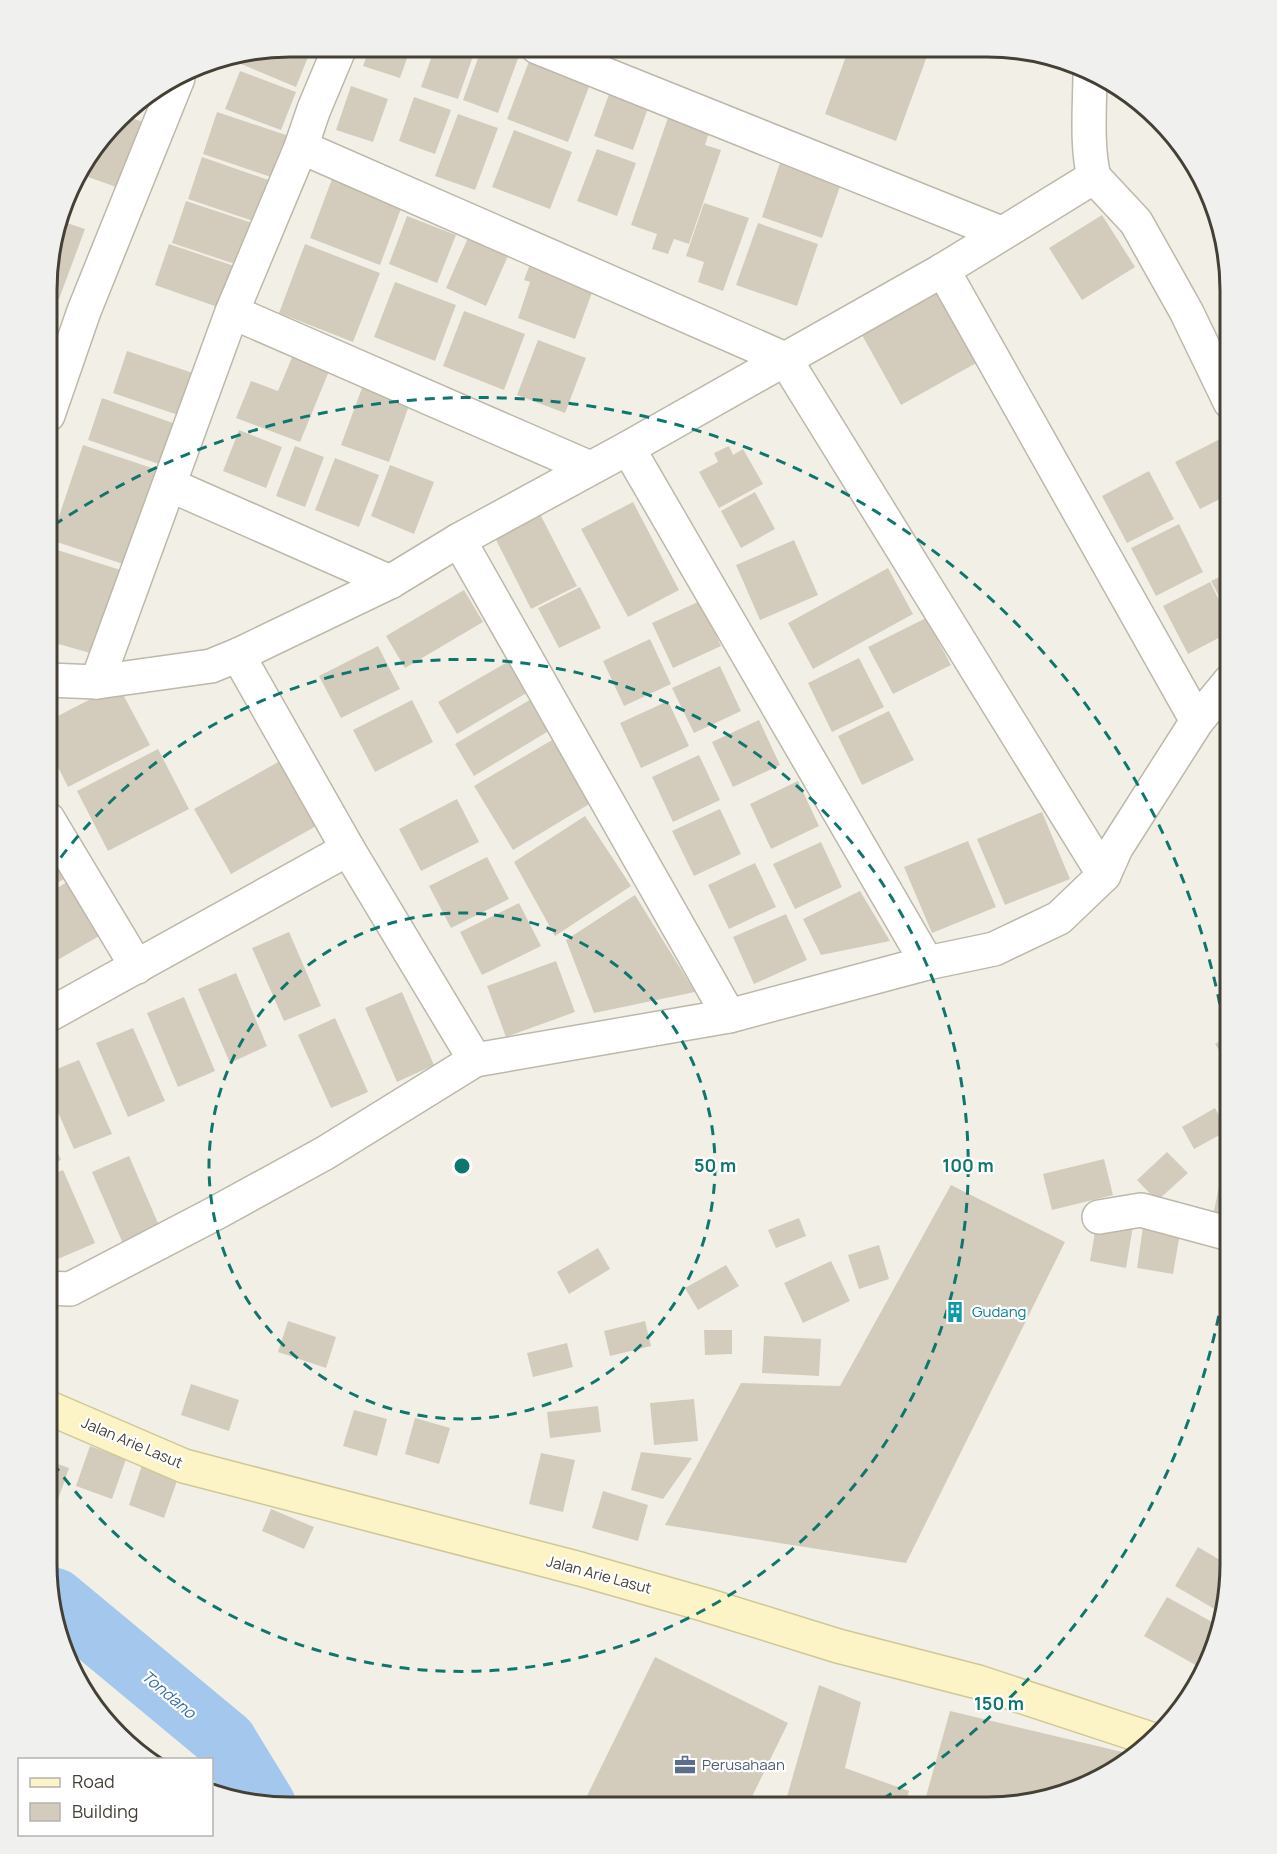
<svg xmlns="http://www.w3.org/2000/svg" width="1277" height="1854" viewBox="0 0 1277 1854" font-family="Manrope,sans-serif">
<rect width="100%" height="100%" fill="#f2f0e6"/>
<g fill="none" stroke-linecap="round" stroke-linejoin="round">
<polyline stroke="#a4c8ed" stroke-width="62" points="55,1599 226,1741 265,1805"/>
</g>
<g fill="#d3ccbc">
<polygon points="290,47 312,47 296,87 229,59 230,56"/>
<polygon points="370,47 411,47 400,78 363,66"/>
<polygon points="435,47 448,47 473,56 458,99 421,87"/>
<polygon points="482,47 505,47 520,53 498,113 463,100"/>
<polygon points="849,48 930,48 896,141 825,114"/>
<polygon points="531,56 592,79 568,142 507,119"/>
<polygon points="240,71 296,92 281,130 225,109"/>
<polygon points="613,83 652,97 633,150 594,136"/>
<polygon points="351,86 388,99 373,142 336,130"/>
<polygon points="414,97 451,110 435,154 399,141"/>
<polygon points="671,109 712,123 705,145 721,150 689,244 674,239 668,254 652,249 657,234 631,225"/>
<polygon points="217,112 289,136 274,178 203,154"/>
<polygon points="458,114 498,128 475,190 435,176"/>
<polygon points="123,115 143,122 119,188 77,173 79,168"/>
<polygon points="514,130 572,152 550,209 492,187"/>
<polygon points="597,149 636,163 617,216 577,201"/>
<polygon points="783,154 844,175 822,238 762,217"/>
<polygon points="202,157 274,182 259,223 188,199"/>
<polygon points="332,179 402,206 380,265 310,238"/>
<polygon points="186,201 258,225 244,267 172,243"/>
<polygon points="704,203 749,218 723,291 698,282 704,262 686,256"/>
<polygon points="1102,215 1135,267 1082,300 1049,248"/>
<polygon points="407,216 456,235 437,283 389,264"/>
<polygon points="61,221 85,229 59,299 49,295 49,258"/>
<polygon points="758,223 818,244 797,306 736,285"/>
<polygon points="471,231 511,249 486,306 446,288"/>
<polygon points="169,244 240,268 226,310 155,285"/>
<polygon points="305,244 380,273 353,342 279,313"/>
<polygon points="530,264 594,287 575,339 518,318 530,282 524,280"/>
<polygon points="395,282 456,305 435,361 374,337"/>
<polygon points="939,293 978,362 901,405 862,335"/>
<polygon points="464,311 525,334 504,390 443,366"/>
<polygon points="538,340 586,358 565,413 517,395"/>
<polygon points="298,343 334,359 300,442 236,418 251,381 278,391"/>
<polygon points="127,351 199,375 184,417 113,393"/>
<polygon points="366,377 413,394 389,462 341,445"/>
<polygon points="102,398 173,423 159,464 88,440"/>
<polygon points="239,430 282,447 266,488 223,471"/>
<polygon points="1222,438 1230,454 1230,494 1200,509 1175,462"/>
<polygon points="83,445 161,471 129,566 51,540"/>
<polygon points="295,446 324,457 305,507 276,496"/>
<polygon points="729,446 733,455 743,449 763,484 719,508 699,472 718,462 714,453"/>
<polygon points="335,458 379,475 359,527 315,510"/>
<polygon points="390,465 434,482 414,534 371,516"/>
<polygon points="1149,471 1174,519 1127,543 1102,496"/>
<polygon points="755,492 775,529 741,548 721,511"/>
<polygon points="633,502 679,590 628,617 581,529"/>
<polygon points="539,512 577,586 531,609 493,534"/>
<polygon points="1179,524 1203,572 1156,596 1131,548"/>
<polygon points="794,540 818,595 760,620 736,565"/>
<polygon points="48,547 130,573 104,657 48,641"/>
<polygon points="888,568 913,614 813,669 788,623"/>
<polygon points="1230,572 1230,617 1211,581"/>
<polygon points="1210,582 1230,622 1230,632 1188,654 1163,606"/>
<polygon points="580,587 601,628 559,648 538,608"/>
<polygon points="464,590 483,622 405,668 386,636"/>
<polygon points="700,601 721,646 673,668 652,623"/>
<polygon points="926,618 951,665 893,694 868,647"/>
<polygon points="650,639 671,684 624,706 603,661"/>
<polygon points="378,646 400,689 341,718 319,676"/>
<polygon points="516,657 535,688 457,734 438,702"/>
<polygon points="859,658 884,707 832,732 808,683"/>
<polygon points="720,666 741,711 694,733 672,688"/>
<polygon points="118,685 150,745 68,787 48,747 48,721"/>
<polygon points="533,698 552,729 474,776 455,744"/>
<polygon points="412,700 433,742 375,772 353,730"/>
<polygon points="668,701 689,746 641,768 620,723"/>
<polygon points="889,711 914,760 862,785 838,736"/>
<polygon points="759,720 780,765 733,787 712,742"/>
<polygon points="552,740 591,803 513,850 474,786"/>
<polygon points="158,749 189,809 108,851 77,791"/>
<polygon points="699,755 720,800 673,822 652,777"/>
<polygon points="289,756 325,821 231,874 194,809"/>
<polygon points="798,781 819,826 771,849 750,804"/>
<polygon points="457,799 479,842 421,871 399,829"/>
<polygon points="720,809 741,854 694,876 672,831"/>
<polygon points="1042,812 1070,879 1005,905 977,839"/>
<polygon points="585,816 631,886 555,936 514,862"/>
<polygon points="968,841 996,907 932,933 904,867"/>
<polygon points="821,842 842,887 795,909 773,864"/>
<polygon points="48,843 68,877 48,888"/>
<polygon points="487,857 509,899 451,928 429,886"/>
<polygon points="755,863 776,907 729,929 708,885"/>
<polygon points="69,881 101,935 47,966 48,893"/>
<polygon points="860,891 890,941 821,955 803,919"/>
<polygon points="635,895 695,992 594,1013 566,940"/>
<polygon points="519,903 541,946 482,975 460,932"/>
<polygon points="786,914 807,960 754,984 733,937"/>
<polygon points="289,932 321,1006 284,1021 252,948"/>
<polygon points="556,961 575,1012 506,1037 487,986"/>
<polygon points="236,973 267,1046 230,1063 198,989"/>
<polygon points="402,992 434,1065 397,1082 365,1008"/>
<polygon points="184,997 215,1071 178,1087 147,1013"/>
<polygon points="335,1018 368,1092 331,1108 298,1035"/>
<polygon points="133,1028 165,1101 128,1117 96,1043"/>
<polygon points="1230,1034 1230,1066 1215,1044"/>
<polygon points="79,1060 112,1134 74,1149 47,1087 47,1073"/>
<polygon points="1215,1108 1227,1131 1194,1149 1182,1127"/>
<polygon points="47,1129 61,1160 47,1166"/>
<polygon points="1167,1152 1188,1173 1157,1201 1137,1180"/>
<polygon points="129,1156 161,1230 124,1246 92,1172"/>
<polygon points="1104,1159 1113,1195 1052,1210 1043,1174"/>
<polygon points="1223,1167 1230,1168 1230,1215 1214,1211"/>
<polygon points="63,1170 95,1243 58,1259 47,1235 47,1176"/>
<polygon points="951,1185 1065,1242 906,1563 665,1525 741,1383 840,1386"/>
<polygon points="799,1218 806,1236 776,1248 768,1230"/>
<polygon points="1097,1220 1133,1226 1126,1268 1090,1261"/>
<polygon points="1143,1227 1180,1233 1173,1274 1137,1268"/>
<polygon points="879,1245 889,1279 859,1289 848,1255"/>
<polygon points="598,1248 610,1269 569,1294 557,1272"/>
<polygon points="831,1261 850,1301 803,1323 784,1283"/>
<polygon points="726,1265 739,1286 698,1310 685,1288"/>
<polygon points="288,1321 336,1337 326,1368 278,1352"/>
<polygon points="645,1321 651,1346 610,1356 604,1331"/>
<polygon points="704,1330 732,1330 732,1354 705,1355"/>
<polygon points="764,1336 821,1339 819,1376 762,1373"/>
<polygon points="567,1343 573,1367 533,1377 527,1353"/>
<polygon points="191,1384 239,1400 229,1431 181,1415"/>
<polygon points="694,1399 698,1441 654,1445 650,1403"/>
<polygon points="598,1406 601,1432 550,1438 547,1412"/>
<polygon points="354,1410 387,1419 377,1456 343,1446"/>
<polygon points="415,1418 450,1428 439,1464 405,1454"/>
<polygon points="90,1446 126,1459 112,1499 76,1486"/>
<polygon points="641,1452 692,1458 663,1499 631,1490"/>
<polygon points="541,1453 575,1460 563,1512 529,1504"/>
<polygon points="47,1460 69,1468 55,1508 47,1505"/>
<polygon points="142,1465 178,1478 164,1518 129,1505"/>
<polygon points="603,1491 648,1505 638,1541 592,1528"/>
<polygon points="271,1509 314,1527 304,1549 262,1531"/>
<polygon points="1198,1547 1230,1566 1230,1581 1223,1614 1175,1586"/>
<polygon points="1167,1597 1221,1627 1199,1667 1144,1636"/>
<polygon points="655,1657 788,1723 747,1807 582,1806"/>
<polygon points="819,1685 861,1702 845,1768 909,1791 905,1807 784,1807"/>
<polygon points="950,1711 1135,1755 1095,1783 988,1807 923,1807"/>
</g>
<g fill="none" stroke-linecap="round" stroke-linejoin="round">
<defs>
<g id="street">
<polyline points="537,47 1001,233"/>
<polyline points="301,147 785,359 1104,875"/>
<polyline points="1094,177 1136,222 1186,311 1230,402"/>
<polyline points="943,270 1197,721"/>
<polyline points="232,312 590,468"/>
<polyline points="48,415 84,311 178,78"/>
<polyline points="628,448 927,963"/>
<polyline points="170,485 390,582"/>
<polyline points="459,540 729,1016"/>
<polyline points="238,655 348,849 475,1060"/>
<path d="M48,680l49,2 114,-16 27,-11 152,-73 69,-42 169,-92 315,-178 151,-93c-8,-32 -4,-72 -4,-107"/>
<polyline points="97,682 232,312 301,147 314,109 340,47"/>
<polyline points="48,819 137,967"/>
<polyline points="47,1016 348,849"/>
<polyline points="1099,1217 1141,1210 1230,1234"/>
<polyline points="47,1288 70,1289 212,1215 325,1153 475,1060 729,1016 927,963 994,949 1059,918 1104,875 1116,848 1197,721 1230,681"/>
</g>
<polyline id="secondary" points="47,1407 184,1466 580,1569 706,1605 838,1646 978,1682 1154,1740"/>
</defs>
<use href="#street" stroke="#bdb8a9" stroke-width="36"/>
<use href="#secondary" stroke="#d0c797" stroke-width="36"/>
<use href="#street" stroke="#fff" stroke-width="33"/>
<use href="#secondary" stroke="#fcf4c6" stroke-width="33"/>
</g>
<g fill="none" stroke="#0f766e" stroke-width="3" stroke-dasharray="10 8">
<circle cx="462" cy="1166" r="253"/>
<path d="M50 872A506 506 0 1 1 48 1456"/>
<path d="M54 525A760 760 0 1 1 870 1807"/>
</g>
<defs>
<symbol id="building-bare" viewBox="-9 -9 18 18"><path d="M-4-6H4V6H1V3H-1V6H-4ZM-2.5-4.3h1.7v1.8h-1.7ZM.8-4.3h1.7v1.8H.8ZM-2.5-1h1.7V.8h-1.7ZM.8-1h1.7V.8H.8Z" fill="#0f9aa8" stroke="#fff" stroke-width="2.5" paint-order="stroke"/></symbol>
<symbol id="office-bare" viewBox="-9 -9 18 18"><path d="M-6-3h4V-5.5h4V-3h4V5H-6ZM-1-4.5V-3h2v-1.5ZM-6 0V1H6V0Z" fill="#5c6f8a" stroke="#fff" stroke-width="2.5" paint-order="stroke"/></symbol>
</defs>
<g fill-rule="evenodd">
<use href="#building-bare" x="940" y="1297" width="30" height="30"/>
<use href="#office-bare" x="670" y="1750" width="30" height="30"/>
</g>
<g text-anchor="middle" stroke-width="4.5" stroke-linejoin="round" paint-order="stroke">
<g font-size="15" fill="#0d838f" stroke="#fff" text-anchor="start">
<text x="972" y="1317">Gudang</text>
</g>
<g font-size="15" fill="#444035" stroke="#fff">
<text transform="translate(132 1443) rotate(23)" y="5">Jalan Arie Lasut</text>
<text transform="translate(599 1575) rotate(15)" y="5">Jalan Arie Lasut</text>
</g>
<g font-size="15" fill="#4e5e75" stroke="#fff" text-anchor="start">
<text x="702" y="1770">Perusahaan</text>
</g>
<g font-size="16" font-style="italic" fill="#346dab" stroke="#fff">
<text transform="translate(169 1694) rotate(40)" y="6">Tondano</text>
</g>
</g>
<path d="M0 0H1277V1854H0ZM290 57H987A233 233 0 0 1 1220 290V1564A233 233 0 0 1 987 1797H290A233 233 0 0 1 57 1564V290A233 233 0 0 1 290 57Z" fill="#f0f0ef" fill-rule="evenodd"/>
<path fill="none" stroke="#444035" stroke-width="3" d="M290 57H987A233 233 0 0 1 1220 290V1564A233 233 0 0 1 987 1797H290A233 233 0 0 1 57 1564V290A233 233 0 0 1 290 57Z"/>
<circle cx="462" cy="1166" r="9" fill="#0f766e" stroke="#fff" stroke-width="3"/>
<g font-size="18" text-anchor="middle" font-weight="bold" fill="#0f766e" stroke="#fff" stroke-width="4.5" stroke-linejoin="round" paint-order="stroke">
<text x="715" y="1172">50 m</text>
<text x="968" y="1172">100 m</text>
<text x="999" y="1710">150 m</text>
</g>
<rect x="18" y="1758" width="195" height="78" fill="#ffffff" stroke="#b4b3ae" stroke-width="1.5"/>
<rect x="30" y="1778" width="30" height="9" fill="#fcf4c6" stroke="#b4b3ae" stroke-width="1.5"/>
<text x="72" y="1788" font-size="18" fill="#444035">Road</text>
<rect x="30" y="1803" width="30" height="18" fill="#d3ccbc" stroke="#b4b3ae" stroke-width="1.5"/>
<text x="72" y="1818" font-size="18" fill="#444035">Building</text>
</svg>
